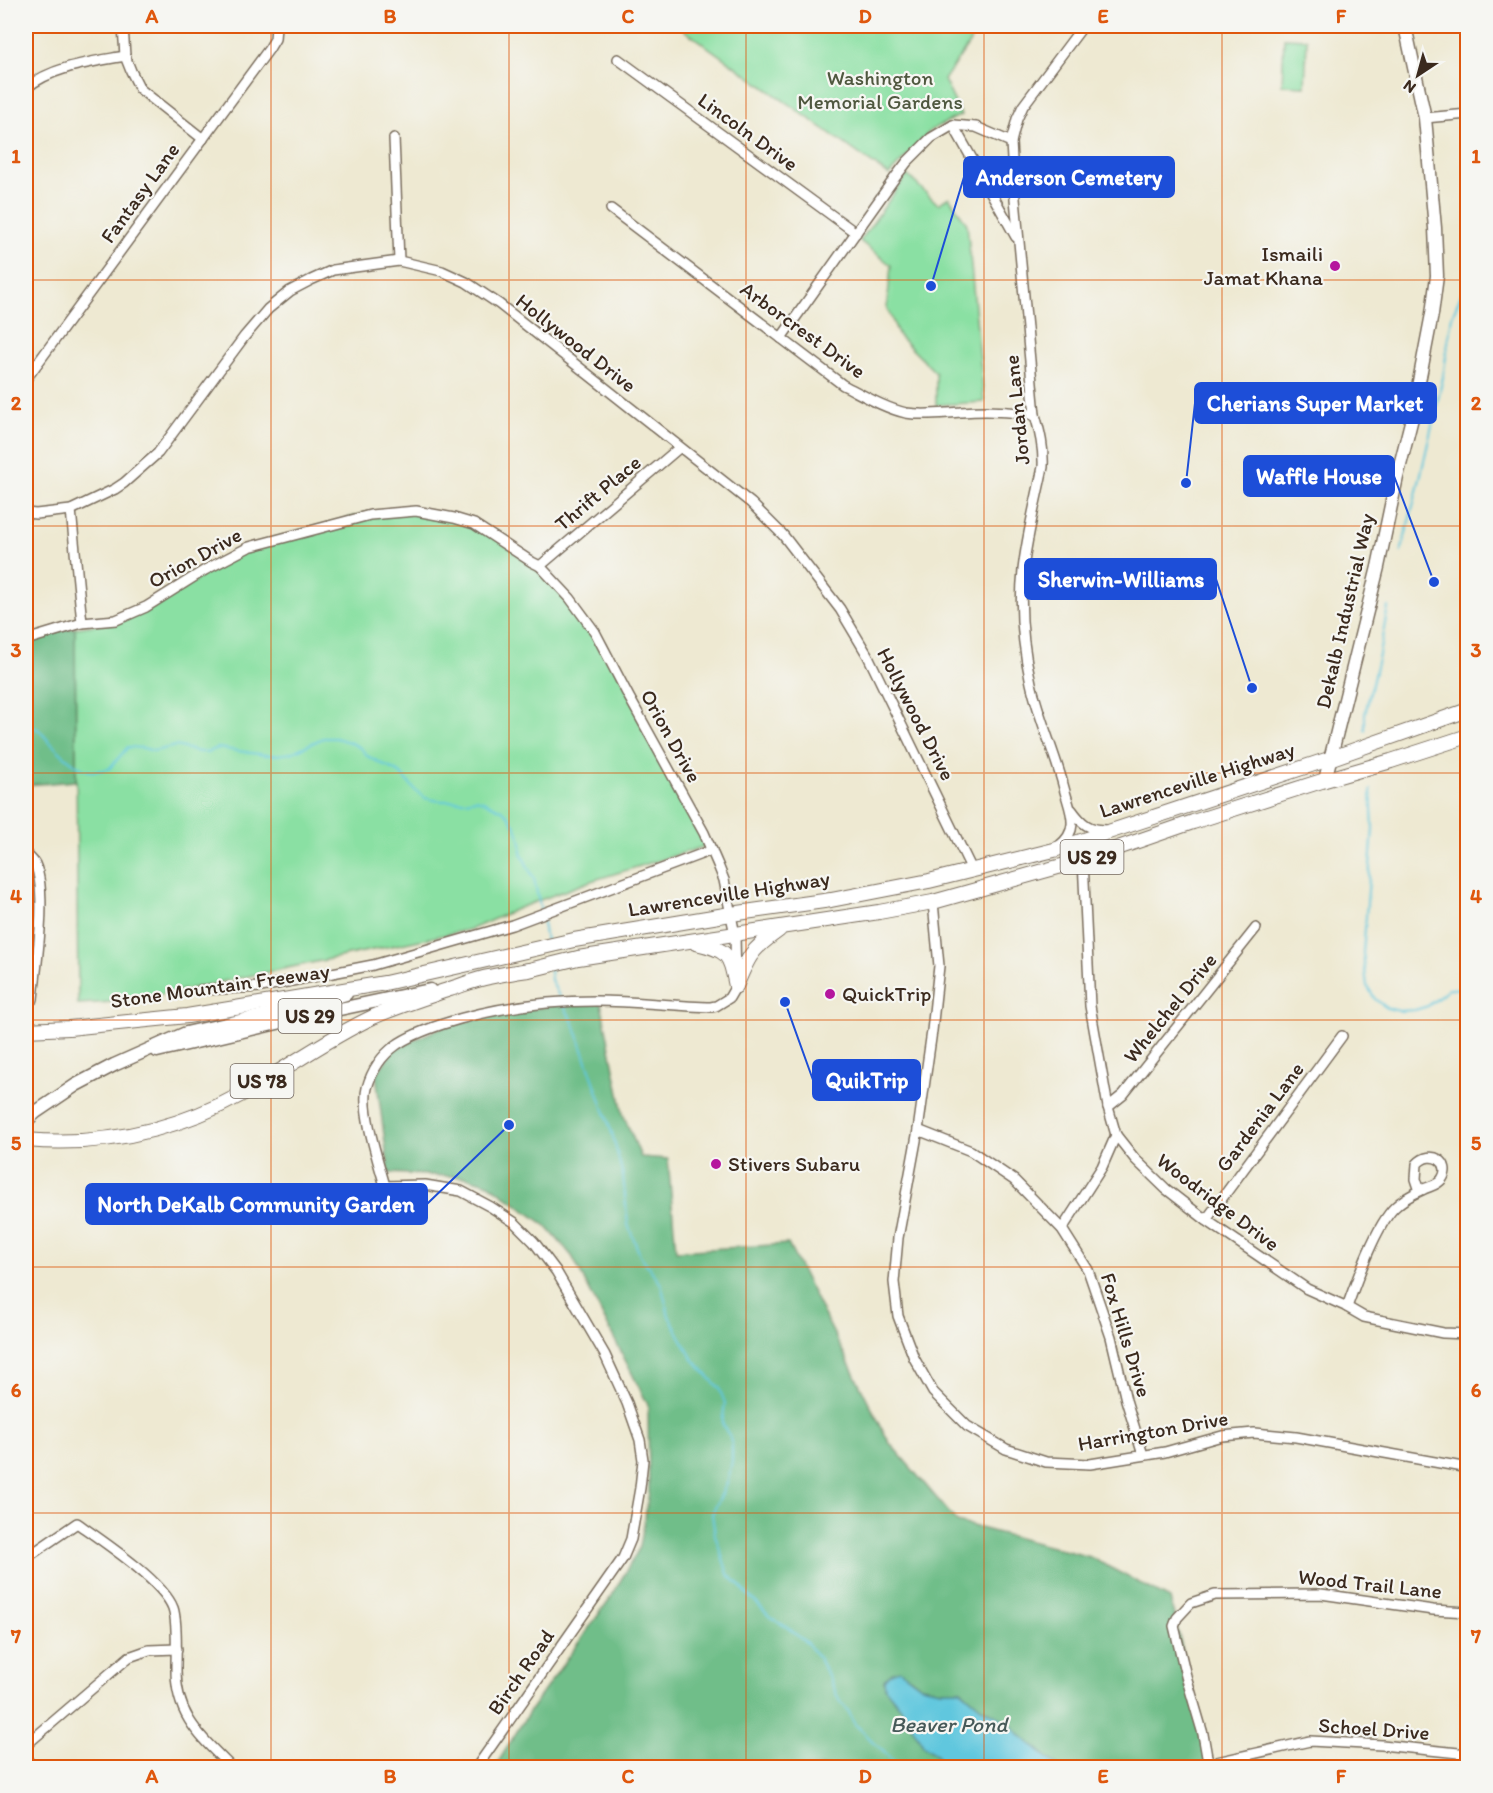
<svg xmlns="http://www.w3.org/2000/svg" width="1493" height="1793" viewBox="0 0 1493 1793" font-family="Itim,sans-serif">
<rect width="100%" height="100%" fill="#f6f6f2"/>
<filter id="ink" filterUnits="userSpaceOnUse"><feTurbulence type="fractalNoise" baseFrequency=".0167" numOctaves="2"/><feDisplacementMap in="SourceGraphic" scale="12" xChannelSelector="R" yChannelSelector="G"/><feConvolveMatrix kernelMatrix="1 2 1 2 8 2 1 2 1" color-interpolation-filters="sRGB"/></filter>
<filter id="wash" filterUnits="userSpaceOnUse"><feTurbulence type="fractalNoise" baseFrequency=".008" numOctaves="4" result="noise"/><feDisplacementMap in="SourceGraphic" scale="24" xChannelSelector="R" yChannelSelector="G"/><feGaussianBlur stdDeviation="1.35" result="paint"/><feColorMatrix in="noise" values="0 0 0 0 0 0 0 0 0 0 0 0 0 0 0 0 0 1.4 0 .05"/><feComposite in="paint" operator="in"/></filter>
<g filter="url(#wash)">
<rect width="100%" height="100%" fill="#eee9d2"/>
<g fill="#8ae0a3" stroke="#628560" stroke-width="1.5">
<polygon points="678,26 976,26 970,42 944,80 961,115 931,130 889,175"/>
<polygon points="1284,38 1307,39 1305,86 1282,85"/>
<polygon points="907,175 938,204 949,197 967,224 984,402 936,405 936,373 899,336 887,308 891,265 860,241"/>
<polygon points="423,512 473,521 540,570 605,644 706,846 591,881 519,908 472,929 131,1001 78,1004 75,628 122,621 236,551 366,513"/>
</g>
<g fill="#6fbe89" stroke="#557454" stroke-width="1.5">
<polygon points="75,628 76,781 26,785 26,636"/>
<polygon points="601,1003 623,1114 641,1157 668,1159 676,1251 788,1244 889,1442 957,1522 1090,1557 1170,1599 1211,1767 1059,1767 1021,1736 1008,1722 981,1707 961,1690 941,1690 921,1686 911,1678 892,1672 884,1680 885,1688 902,1709 923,1745 937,1756 942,1767 495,1767 529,1712 611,1597 640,1547 649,1492 648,1405 572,1256 546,1226 489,1184 466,1177 389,1173 376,1075 393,1050 442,1027 492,1015 558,1005"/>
</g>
<path fill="#61c7de" stroke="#4e787e" stroke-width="1.5" d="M899,1670l22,16 20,4h20l20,17 27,15 13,14 38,31h-117l-5,-11 -14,-11 -21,-36 -17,-21 -1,-8c5,-6 8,-8 15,-10z"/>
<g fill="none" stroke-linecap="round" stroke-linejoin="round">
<g stroke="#61c7de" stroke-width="2">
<polyline points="1401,552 1418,487 1443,377 1452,316 1467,281 1468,266"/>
<path d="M26,726l12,3c10,12 36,40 52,42 6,1 13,-1 19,-2l19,-22 15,1 11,3 22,-5 23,6h9l10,-4 47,7h12l14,-2 32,-15h13l13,4 12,6 6,8 33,17 15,17 10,8 14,3h26l11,-2 7,2 19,9 7,6 7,12 5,14v11l13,26 7,32"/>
<polyline points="1365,730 1365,714 1379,654 1388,607"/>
<polyline points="1371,790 1373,829 1363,953 1367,986 1375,999 1387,1008 1399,1011 1415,1010 1428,1006 1449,989 1468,988"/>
<polyline points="542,917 546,941"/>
<polyline points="550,970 551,980 560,998"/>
<polyline points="564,1006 574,1024 612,1133 623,1176 628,1225 640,1255 661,1284 669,1316 692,1358 719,1388 725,1403 722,1423 732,1441 732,1461 728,1481 712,1514 715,1535 728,1574 770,1617 788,1628 808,1644 818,1657 829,1677 838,1698 849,1712 854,1723 900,1768"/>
</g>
</g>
</g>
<g filter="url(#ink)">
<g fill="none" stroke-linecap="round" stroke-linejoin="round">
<defs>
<g id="minor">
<polyline points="123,26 125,56 131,71 140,89 203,139"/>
<polyline points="618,59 856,233"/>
<path d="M26,88c27,-22 66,-26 99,-32"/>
<polyline points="1425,118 1468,114"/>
<polyline points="953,125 1016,237"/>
<polyline points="394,138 399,261"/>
<path d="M611,209l232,176c20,10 41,23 63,28 19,3 37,0 55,-1 24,-2 50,-1 74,3"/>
<polyline points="781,338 894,179 907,162 931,138 953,125 976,127 1011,142"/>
<polyline points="26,379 269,49 275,39 276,26"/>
<polyline points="71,510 82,623"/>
<polyline points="26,513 36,514 71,510 115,489 124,483 158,453 244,337 268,309 290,291 311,280 333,270 399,261 442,271 466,282 499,304 751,503 783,535 840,609 868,656 972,870"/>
<polyline points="540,566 679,448"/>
<path d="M26,640l56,-17 34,-3 30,-13 59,-37 44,-23 121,-32 46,-4 38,7 20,6 58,38 8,4 30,32 25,34 34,65 75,136 14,32 6,15 11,55 1,51 -7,12 -13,8 -5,1c-38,-1 -76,-6 -115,-6 -51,0 -104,7 -153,23 -36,12 -65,24 -76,64 -6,22 12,76 18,98l40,-1 36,6 30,16 23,15 20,20 22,29 49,84 22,48 13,37 3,20 -3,28 -9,51 -8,19 -147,210"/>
<path d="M1072,810c10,14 17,20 35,20"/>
<path d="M1059,846c22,-17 11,-35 5,-58 -9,-35 -25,-69 -33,-105 -8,-36 -12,-76 -8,-113 4,-35 13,-69 20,-103 1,-19 -3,-35 -8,-52l-22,-238 -2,-35 6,-23 6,-13 60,-80"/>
<path d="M26,854c3,3 7,6 9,10 13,29 1,102 -2,135"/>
<polyline points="1083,860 1090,1006 1108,1107 1116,1135 1135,1159 1166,1189 1206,1220 1307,1289 1345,1306 1364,1317 1443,1333 1468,1334"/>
<polyline points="933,902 939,966 932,1031 918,1130 898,1238 894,1282 898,1316 914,1358 933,1392 967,1426 1006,1449 1046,1462 1090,1464 1165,1452 1222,1436 1254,1433 1296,1437 1468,1468"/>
<polyline points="201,990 261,987 373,965 512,925 712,850"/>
<polyline points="1108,1107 1123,1095 1256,928"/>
<polyline points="918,1130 971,1151 1014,1180 1062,1229 1088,1270 1111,1337 1126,1400 1143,1455"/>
<polyline points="1206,1220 1342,1036"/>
<polyline points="1062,1229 1102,1167 1116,1135"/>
<path d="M1347,1307c9,-25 29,-82 48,-100 7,-7 18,-13 27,-17 7,-4 15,-4 20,-11 11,-16 -11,-31 -25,-15l-1,15 4,12"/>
<path d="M26,1558l51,-35c24,17 86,58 96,85 5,15 3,43 3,59 -1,49 24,69 56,101"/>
<polyline points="26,1745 129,1657 149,1650 177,1649"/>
<polyline points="1208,1764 1310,1741 1382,1745 1468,1754"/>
<polyline points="1209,1768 1203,1734 1186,1676 1174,1626 1177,1618 1191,1603 1215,1595 1321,1594 1433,1610 1468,1612"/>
</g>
<g id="major">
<polyline points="1325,780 1378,567 1397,477 1412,418 1432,314 1437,276 1435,228 1425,118 1405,26"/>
<polyline points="157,1051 316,1014 430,990"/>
<polyline points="26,1121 36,1112 76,1085 114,1065 186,1033 299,1008 346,994"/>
<polyline points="26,1760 30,1768"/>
</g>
<g id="highway">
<path d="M696,943c33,8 33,10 40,43"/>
<path d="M736,986c13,-31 15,-36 43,-56"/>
<polyline points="26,1030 69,1028 187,1016 385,983 574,940 731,914 831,900 929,881 1054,850 1329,759 1468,710"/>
<path d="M26,1140c78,7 149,-9 218,-47 43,-25 84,-55 129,-76 25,-11 51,-19 77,-28 13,-4 26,-10 39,-12 13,-3 27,-5 40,-7 16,-4 33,-8 49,-12l301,-46 54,-10 150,-42 110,-38 132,-42 66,-19 77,-25"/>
</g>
</defs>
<use href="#minor" stroke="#7a6d5d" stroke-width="12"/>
<use href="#major" stroke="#7a6d5d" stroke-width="15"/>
<use href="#highway" stroke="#7a6d5d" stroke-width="16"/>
<use href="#minor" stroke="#fff" stroke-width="9"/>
<use href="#major" stroke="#fff" stroke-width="12"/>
<use href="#highway" stroke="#fff" stroke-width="14"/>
</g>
</g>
<path fill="none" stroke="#df570d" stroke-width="1.5" stroke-opacity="0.55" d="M271,26v1742M509,26v1742M746,26v1742M984,26v1742M1222,26v1742M26,280h1442M26,526h1442M26,773h1442M26,1020h1442M26,1267h1442M26,1513h1442"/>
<g fill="#b5179e" stroke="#f6f6f2" stroke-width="2">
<circle cx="1335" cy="266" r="6"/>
<circle cx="830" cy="994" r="6"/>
<circle cx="716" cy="1164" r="6"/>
</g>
<g text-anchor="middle" stroke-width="4.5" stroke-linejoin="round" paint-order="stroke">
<g fill="#f6f6f2" stroke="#73675e" stroke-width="1.5">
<rect x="1060.5" y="840" width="63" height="34" rx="4.5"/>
<rect x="278.5" y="999" width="63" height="34" rx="4.5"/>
<rect x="230.5" y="1064" width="63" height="34" rx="4.5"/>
</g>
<g font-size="20" font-weight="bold" fill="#3b2a1e">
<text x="1092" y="864">US 29</text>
<text x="310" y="1023">US 29</text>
<text x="262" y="1088">US 78</text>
</g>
<g font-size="21" fill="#4f583f" stroke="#f6f6f2">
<text x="880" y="85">Washington<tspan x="880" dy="24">Memorial Gardens</tspan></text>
</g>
<g font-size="21" fill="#3b2a1e" stroke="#f6f6f2">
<text transform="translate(748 132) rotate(36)" y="7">Lincoln Drive</text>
<text transform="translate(140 193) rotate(-54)" y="7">Fantasy Lane</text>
<text transform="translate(803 330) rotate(36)" y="7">Arborcrest Drive</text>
<text transform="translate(576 343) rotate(38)" y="7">Hollywood Drive</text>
<text transform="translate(1017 410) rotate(-96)" y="7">Jordan Lane</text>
<text transform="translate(598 493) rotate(-40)" y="7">Thrift Place</text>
<text transform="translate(195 558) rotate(-29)" y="7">Orion Drive</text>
<text transform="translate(1345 611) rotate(-77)" y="7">Dekalb Industrial Way</text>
<text transform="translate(916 714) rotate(63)" y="7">Hollywood Drive</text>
<text transform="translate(671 736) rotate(61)" y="7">Orion Drive</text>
<text transform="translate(1197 780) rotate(-18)" y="7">Lawrenceville Highway</text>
<text transform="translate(729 894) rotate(-9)" y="7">Lawrenceville Highway</text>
<text transform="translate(220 986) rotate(-8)" y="7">Stone Mountain Freeway</text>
<text transform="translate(1170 1008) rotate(-51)" y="7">Whelchel Drive</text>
<text transform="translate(1260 1117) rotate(-53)" y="7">Gardenia Lane</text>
<text transform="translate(1218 1202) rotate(37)" y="7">Woodridge Drive</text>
<text transform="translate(1126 1335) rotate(73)" y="7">Fox Hills Drive</text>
<text transform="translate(1153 1431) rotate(-10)" y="7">Harrington Drive</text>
<text transform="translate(1370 1584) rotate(6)" y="7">Wood Trail Lane</text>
<text transform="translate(521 1672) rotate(-55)" y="7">Birch Road</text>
<text transform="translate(1374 1729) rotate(4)" y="7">Schoel Drive</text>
</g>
<g font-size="21" fill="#3b2a1e" stroke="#f6f6f2" text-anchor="start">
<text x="1323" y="261" text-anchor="end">Ismaili<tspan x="1323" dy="24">Jamat Khana</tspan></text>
<text x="842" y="1001">QuickTrip</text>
<text x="728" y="1171">Stivers Subaru</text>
</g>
<g font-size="22" font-style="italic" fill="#465958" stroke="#f6f6f2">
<text x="949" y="1732">Beaver Pond</text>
</g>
</g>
<path fill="none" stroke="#1d4ed8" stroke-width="2" d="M931 286L964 177M1186 483L1195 403M1434 582L1394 476M1252 688L1216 579M785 1002L813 1080M509 1125L427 1204"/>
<g fill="#1d4ed8" stroke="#f6f6f2" stroke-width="2">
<circle cx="931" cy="286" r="6"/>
<circle cx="1186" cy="483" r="6"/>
<circle cx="1434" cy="582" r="6"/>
<circle cx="1252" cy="688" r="6"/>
<circle cx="785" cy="1002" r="6"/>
<circle cx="509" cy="1125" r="6"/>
</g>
<g fill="#1d4ed8" stroke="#1d4ed8" stroke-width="2">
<rect x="964" y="157" width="210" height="40" rx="6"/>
<rect x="1195" y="383" width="241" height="40" rx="6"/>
<rect x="1244" y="456" width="150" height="40" rx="6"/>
<rect x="1025" y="559" width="191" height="40" rx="6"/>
<rect x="813" y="1060" width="107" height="40" rx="6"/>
<rect x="86" y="1184" width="341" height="40" rx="6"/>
</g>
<g font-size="22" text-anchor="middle" font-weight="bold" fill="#fff">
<text x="1069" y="185">Anderson Cemetery</text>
<text x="1315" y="411">Cherians Super Market</text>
<text x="1319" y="484">Waffle House</text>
<text x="1121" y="587">Sherwin-Williams</text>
<text x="867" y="1088">QuikTrip</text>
<text x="256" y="1212">North DeKalb Community Garden</text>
</g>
<rect width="1493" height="1793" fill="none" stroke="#f6f6f2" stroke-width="66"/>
<g transform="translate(1418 75) rotate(216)" stroke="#f6f6f2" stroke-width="4.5" paint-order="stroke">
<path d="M0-4.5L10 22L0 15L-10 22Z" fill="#3b2a1e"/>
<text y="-9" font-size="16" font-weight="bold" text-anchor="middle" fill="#3b2a1e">N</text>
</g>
<rect x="33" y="33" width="1427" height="1727" fill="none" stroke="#df570d" stroke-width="2"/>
<g font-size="20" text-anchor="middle" font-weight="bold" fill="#df570d">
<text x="152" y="23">A</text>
<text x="390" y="23">B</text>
<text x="628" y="23">C</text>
<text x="865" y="23">D</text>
<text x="1103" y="23">E</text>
<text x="1341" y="23">F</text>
<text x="16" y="163">1</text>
<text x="1476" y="163">1</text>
<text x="16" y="410">2</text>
<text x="1476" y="410">2</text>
<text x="16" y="657">3</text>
<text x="1476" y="657">3</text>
<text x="16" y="903">4</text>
<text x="1476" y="903">4</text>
<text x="16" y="1150">5</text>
<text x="1476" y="1150">5</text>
<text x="16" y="1397">6</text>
<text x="1476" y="1397">6</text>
<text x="16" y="1643">7</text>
<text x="1476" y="1643">7</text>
<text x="152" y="1783">A</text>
<text x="390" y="1783">B</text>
<text x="628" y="1783">C</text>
<text x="865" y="1783">D</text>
<text x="1103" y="1783">E</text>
<text x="1341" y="1783">F</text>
</g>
</svg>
